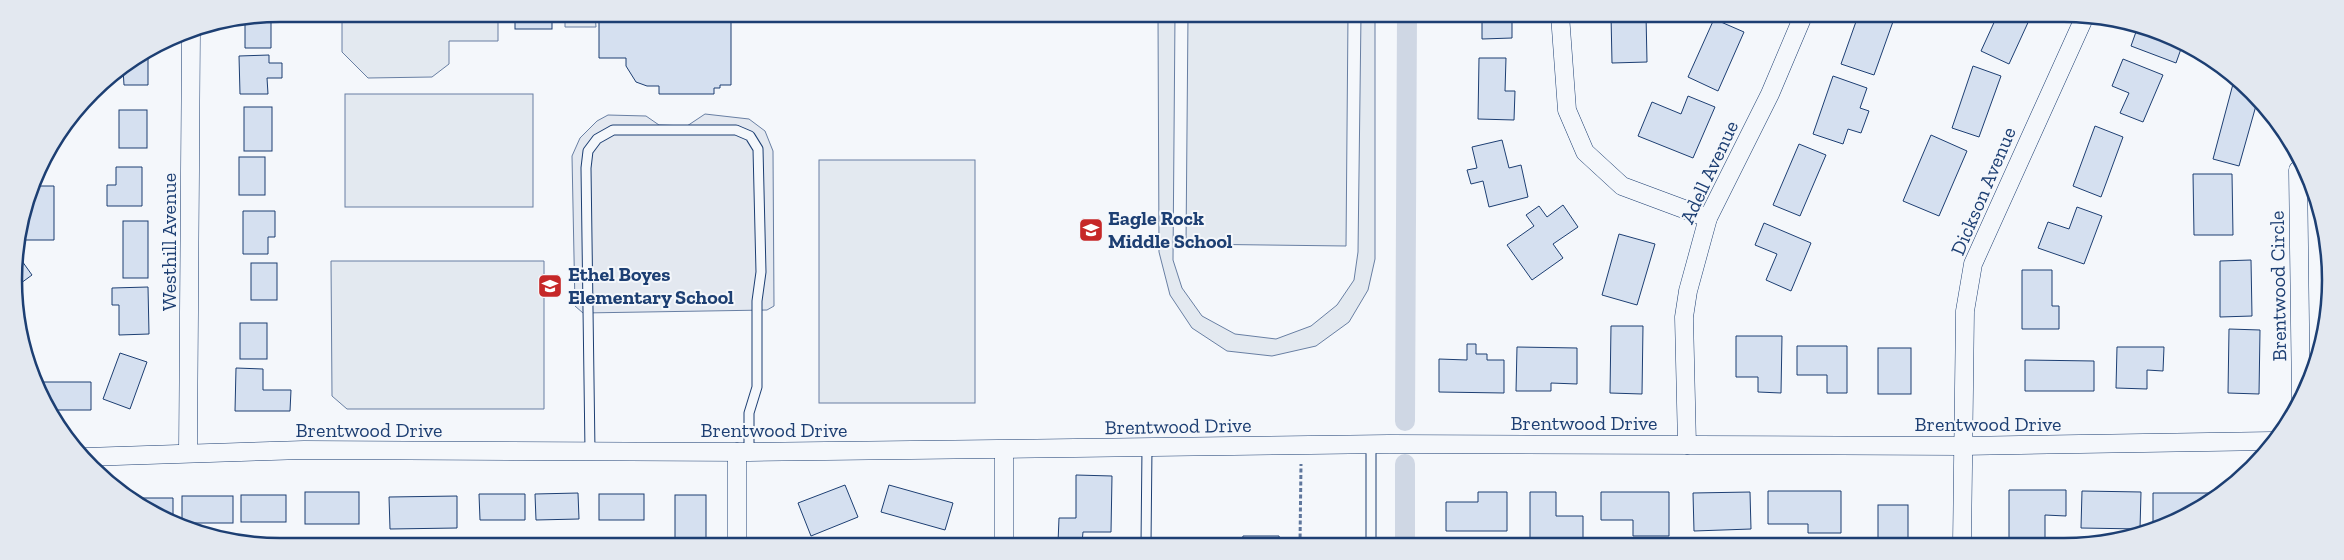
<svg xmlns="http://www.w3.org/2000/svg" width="2344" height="560" viewBox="0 0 2344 560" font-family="'Zilla Slab',serif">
<rect width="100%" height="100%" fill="#f4f7fb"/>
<g fill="#e3e9f0" stroke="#687fa3">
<polygon points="437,14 498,14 498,41 449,41 449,64 432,77 368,78 342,52 342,22 436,22"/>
<polygon points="565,14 595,14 596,27 565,27"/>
<polygon points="1158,15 1175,15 1173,260 1182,288 1202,316 1235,334 1276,339 1311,326 1337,305 1354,280 1358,252 1361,15 1375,15 1375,259 1368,290 1349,322 1316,346 1272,356 1227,351 1192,328 1170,295 1159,252"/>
<polygon points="1188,15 1348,15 1346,246 1186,244"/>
<rect x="345" y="94" width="188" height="113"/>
<rect x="819" y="160" width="156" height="243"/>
<polygon points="331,261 544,261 544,409 347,409 332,396"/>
</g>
<polygon fill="#e3e8f0" stroke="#687fa3" points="705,114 749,119 765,131 773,151 774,306 767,310 583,313 575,306 572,156 580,138 597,121 608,115 646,116 659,125 687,126"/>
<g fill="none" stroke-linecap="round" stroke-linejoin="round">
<g stroke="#cfd7e4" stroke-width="20">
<polyline points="1405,421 1407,15"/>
<polyline points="1405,544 1405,464"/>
</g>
</g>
<g fill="#d5e0f0" stroke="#1d3f73">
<rect x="515" y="14" width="37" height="15"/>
<polygon points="599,14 731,14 731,85 720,85 720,88 714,88 714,94 659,94 659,86 647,86 636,82 626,66 626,58 599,58"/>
<polygon points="1482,15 1512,15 1512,38 1482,39"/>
<polygon points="1611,15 1646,15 1647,62 1612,63"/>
<polygon points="271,16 271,48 245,48 245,21"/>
<polygon points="1858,16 1895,16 1874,75 1841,64"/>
<polygon points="1997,16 2031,16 2009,64 1981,51"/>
<polygon points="1714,19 1744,32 1718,91 1688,77"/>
<polygon points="2137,29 2192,48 2182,46 2176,63 2131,46"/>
<polygon points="148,53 148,85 124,85 123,69"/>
<polygon points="269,55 269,63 282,63 282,78 267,78 268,94 240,94 239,56"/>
<polygon points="1479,58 1506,58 1505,91 1515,91 1514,120 1478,119"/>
<polygon points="2123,59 2163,75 2143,122 2120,113 2129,93 2112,86"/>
<polygon points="1973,66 2001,76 1979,137 1952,128"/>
<polygon points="1833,76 1867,88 1860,108 1869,111 1861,133 1848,129 1843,144 1813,134"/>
<polygon points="2233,84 2238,85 2257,102 2239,166 2213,159"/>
<polygon points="1688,96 1715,107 1693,158 1638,136 1652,102 1681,114"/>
<rect x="244" y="107" width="28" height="44"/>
<rect x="119" y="110" width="28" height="38"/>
<polygon points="2095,126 2123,137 2101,197 2073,186"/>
<polygon points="1931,135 1967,151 1939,216 1903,201"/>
<polygon points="1502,140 1509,168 1521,165 1528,197 1489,207 1483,181 1471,184 1467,170 1477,168 1472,147"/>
<polygon points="1799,144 1826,155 1800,216 1773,205"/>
<rect x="239" y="157" width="26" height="38"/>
<polygon points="116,167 142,167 142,206 107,206 107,185 116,185"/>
<polygon points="2193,174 2232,174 2233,235 2194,235"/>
<polygon points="35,186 54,186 54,240 24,240 24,226"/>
<polygon points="1563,205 1578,227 1553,244 1563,258 1532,280 1507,245 1534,226 1526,215 1539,206 1547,217"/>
<polygon points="2077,207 2102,216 2084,264 2038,248 2048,222 2069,229"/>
<polygon points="243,211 275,211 275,237 268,237 268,254 243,254"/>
<rect x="123" y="221" width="25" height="57"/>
<polygon points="1764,223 1811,243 1791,291 1766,280 1777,254 1755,245"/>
<polygon points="1619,234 1655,244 1637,305 1602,295"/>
<polygon points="17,254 32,275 17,286 14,262"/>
<polygon points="2251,260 2252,316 2220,317 2220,261"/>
<rect x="251" y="263" width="26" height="37"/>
<polygon points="2022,270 2052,270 2052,306 2059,306 2059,329 2022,329"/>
<polygon points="148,287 149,334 119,335 119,305 112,305 112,288"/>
<rect x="240" y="323" width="27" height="36"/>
<polygon points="1611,326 1643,326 1642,394 1610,393"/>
<polygon points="2229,329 2260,330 2259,394 2228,393"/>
<polygon points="1736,336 1782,336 1781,393 1758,392 1758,377 1736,377"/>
<polygon points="1467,344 1476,344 1476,354 1487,354 1487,360 1504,360 1504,393 1439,392 1439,359 1467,360"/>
<polygon points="1797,346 1847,346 1847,393 1827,393 1827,375 1797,375"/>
<polygon points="1517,347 1577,348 1577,384 1551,383 1551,391 1516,391"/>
<polygon points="2117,347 2164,347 2163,371 2147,370 2147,389 2116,388"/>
<rect x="1878" y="348" width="33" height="46"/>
<polygon points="120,353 147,362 130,409 103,399"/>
<polygon points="2025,360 2094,361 2094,391 2025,391"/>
<polygon points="236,368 263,369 263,390 291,390 290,411 235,411"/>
<polygon points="41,382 91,382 91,410 51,410 41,390"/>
<polygon points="1076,475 1112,476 1111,532 1083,532 1082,543 1058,543 1059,518 1076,518"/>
<polygon points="845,485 858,517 811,536 798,503"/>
<polygon points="889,485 953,503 945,530 881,512"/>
<polygon points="2009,490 2066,490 2066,516 2045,515 2045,544 2009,544"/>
<polygon points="1768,491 1841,491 1841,533 1808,533 1808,524 1768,524"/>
<polygon points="2082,491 2141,492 2140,529 2081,528"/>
<rect x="305" y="492" width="54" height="32"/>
<polygon points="1478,492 1507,492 1507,531 1446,531 1446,502 1478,502"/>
<polygon points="1530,492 1556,492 1556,516 1583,516 1583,544 1530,544"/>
<polygon points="1601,492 1669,492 1669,536 1633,536 1633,520 1601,520"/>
<polygon points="1750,492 1751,529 1694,531 1693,493"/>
<polygon points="578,493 579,519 536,520 535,494"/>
<polygon points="2153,493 2217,493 2217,494 2182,519 2153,527"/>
<polygon points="479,494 525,494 525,520 480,520"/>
<rect x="599" y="494" width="45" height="26"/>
<rect x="241" y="495" width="45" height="27"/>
<rect x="675" y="495" width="31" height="49"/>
<rect x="182" y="496" width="51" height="27"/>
<polygon points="457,496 457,528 390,529 389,497"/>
<polygon points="133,498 173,498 173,520 147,511"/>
<rect x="1878" y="505" width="30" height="39"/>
<polygon points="1243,536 1279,536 1281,544 1241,544"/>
</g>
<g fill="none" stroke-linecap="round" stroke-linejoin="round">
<defs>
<g id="lane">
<polyline points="590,451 586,168 588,151 597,139 613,130 736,130 750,136 758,149 761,272 757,301 757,387 749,413 749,452"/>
<polyline points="1146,544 1147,448"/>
<polyline points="1371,544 1371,445"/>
</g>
<g id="street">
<polyline points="1560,15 1567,110 1585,152 1622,186 1708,218"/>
<polyline points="2298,170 2301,400"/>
<polyline points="1687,445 1684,317 1688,291 1708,218 1770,94 1803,16"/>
<polyline points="188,453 191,31"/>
<polyline points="85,457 304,450 749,452 1389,444 1962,446 2272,441"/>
<polyline points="737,544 737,452"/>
<polyline points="1004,544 1004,450"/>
<polyline points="1962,544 1965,311 1973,264 2085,16"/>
</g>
</defs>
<use href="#lane" stroke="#1d3f73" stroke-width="11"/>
<use href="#street" stroke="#1d3f73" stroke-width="19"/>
<polyline stroke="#5e769c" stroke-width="3" stroke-dasharray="4 2.5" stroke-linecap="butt" points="1300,544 1301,464"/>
<use href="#lane" stroke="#f4f7fb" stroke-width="9"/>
<use href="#street" stroke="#f4f7fb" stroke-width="18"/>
</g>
<defs>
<symbol id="school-square" viewBox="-11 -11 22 22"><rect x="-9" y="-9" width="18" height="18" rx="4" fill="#c62828" stroke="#f4f7fb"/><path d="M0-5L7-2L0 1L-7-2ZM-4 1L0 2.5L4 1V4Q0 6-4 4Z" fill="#fff"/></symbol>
</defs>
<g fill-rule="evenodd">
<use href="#school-square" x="1077" y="216" width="28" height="28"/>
<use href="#school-square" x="536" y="272" width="28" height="28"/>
</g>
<g text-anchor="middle" stroke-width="4" stroke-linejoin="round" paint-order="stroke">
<g font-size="20" fill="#1d3f73" stroke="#f4f7fb">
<text transform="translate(1709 172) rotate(-65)" y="7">Adell Avenue</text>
<text transform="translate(1983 191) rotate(-67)" y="7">Dickson Avenue</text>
<text transform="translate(169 242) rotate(-90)" y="7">Westhill Avenue</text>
<text transform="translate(2278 286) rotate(-91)" y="7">Brentwood Circle</text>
<text x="1584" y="430">Brentwood Drive</text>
<text x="1988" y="431">Brentwood Drive</text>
<text transform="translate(1178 426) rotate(-1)" y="7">Brentwood Drive</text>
<text x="369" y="437">Brentwood Drive</text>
<text x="774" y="437">Brentwood Drive</text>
</g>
<g font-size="20" font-weight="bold" fill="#1d3f73" stroke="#f4f7fb" text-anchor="start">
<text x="1108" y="225">Eagle Rock<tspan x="1108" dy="23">Middle School</tspan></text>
<text x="568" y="281">Ethel Boyes<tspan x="568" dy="23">Elementary School</tspan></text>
</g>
</g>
<path d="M0 0H2344V560H0ZM280 22H2064A258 258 0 0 1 2322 280V280A258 258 0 0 1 2064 538H280A258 258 0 0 1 22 280V280A258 258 0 0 1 280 22Z" fill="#e3e8f0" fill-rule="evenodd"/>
<path fill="none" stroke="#1d3f73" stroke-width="2.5" d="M280 22H2064A258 258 0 0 1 2322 280V280A258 258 0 0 1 2064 538H280A258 258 0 0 1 22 280V280A258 258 0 0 1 280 22Z"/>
</svg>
